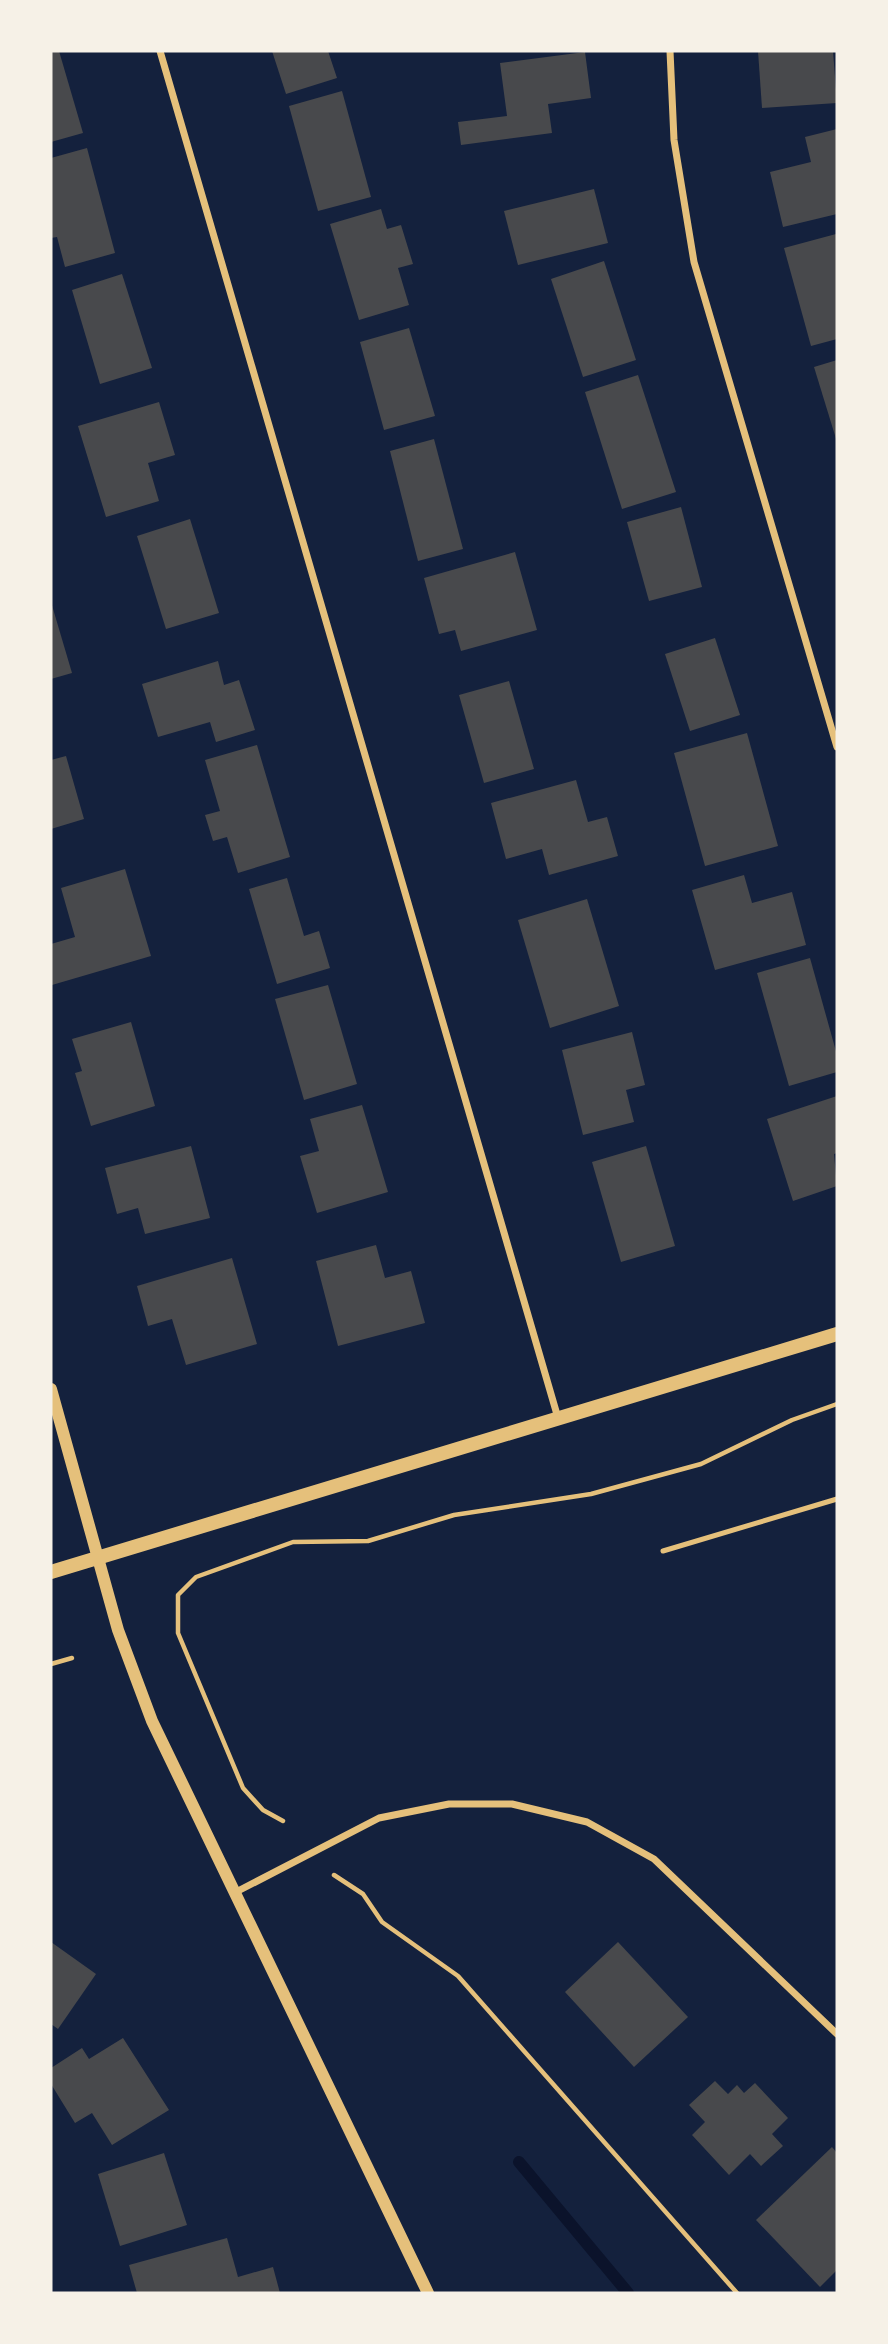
<svg xmlns="http://www.w3.org/2000/svg" width="888" height="2344" viewBox="0 0 888 2344" font-family="'Archivo Narrow',sans-serif">
<rect width="100%" height="100%" fill="#14213d"/>
<g fill="none" stroke-linecap="round" stroke-linejoin="round">
<polyline stroke="#0b132b" stroke-width="12" points="519,2162 628,2293"/>
</g>
<g fill="#48494c">
<polygon points="51,51 59,51 83,133 51,142"/>
<polygon points="272,51 328,51 337,78 286,94"/>
<polygon points="758,51 833,51 837,103 762,108"/>
<polygon points="585,52 591,98 548,104 552,133 461,145 458,122 507,116 500,63"/>
<polygon points="342,91 371,197 318,211 289,106"/>
<polygon points="837,129 837,214 783,227 770,172 811,162 805,137"/>
<polygon points="87,148 115,253 65,267 57,237 51,238 51,158"/>
<polygon points="594,189 608,243 518,265 504,211"/>
<polygon points="381,209 387,229 401,225 413,264 398,268 409,305 359,320 330,224"/>
<polygon points="836,234 837,339 811,346 784,248"/>
<polygon points="604,261 636,360 583,377 551,279"/>
<polygon points="122,274 152,368 100,384 72,290"/>
<polygon points="409,328 435,416 384,430 360,342"/>
<polygon points="837,360 837,442 814,367"/>
<polygon points="638,375 676,492 622,509 585,392"/>
<polygon points="159,402 175,455 148,463 159,501 106,517 78,426"/>
<polygon points="434,439 463,549 418,561 390,451"/>
<polygon points="681,507 702,587 649,601 627,522"/>
<polygon points="190,519 219,613 166,629 137,536"/>
<polygon points="515,552 537,630 461,651 455,630 439,634 424,578"/>
<polygon points="51,602 72,673 51,679"/>
<polygon points="715,638 740,715 690,731 665,654"/>
<polygon points="218,661 224,685 239,680 255,730 216,742 210,722 158,737 142,684"/>
<polygon points="509,681 534,769 484,783 459,695"/>
<polygon points="747,733 778,846 705,866 674,753"/>
<polygon points="257,745 290,857 238,873 227,837 213,841 205,815 220,811 205,760"/>
<polygon points="66,756 84,819 51,829 51,760"/>
<polygon points="576,780 588,822 607,817 618,856 549,875 542,849 506,859 491,803"/>
<polygon points="125,869 151,956 52,985 51,944 75,937 61,888"/>
<polygon points="744,875 752,903 792,892 806,945 715,970 692,890"/>
<polygon points="287,878 304,936 319,931 330,968 277,984 249,889"/>
<polygon points="587,899 619,1006 550,1028 518,920"/>
<polygon points="810,958 837,1055 837,1072 789,1086 757,973"/>
<polygon points="328,985 357,1084 304,1100 275,999"/>
<polygon points="131,1022 155,1106 91,1126 75,1073 82,1071 72,1039"/>
<polygon points="632,1032 645,1085 626,1090 634,1122 583,1135 562,1050"/>
<polygon points="837,1096 837,1153 834,1154 837,1186 793,1201 767,1119"/>
<polygon points="362,1105 388,1192 317,1213 300,1156 319,1151 310,1119"/>
<polygon points="191,1146 210,1218 145,1234 138,1208 117,1214 105,1168"/>
<polygon points="646,1146 675,1246 621,1262 592,1162"/>
<polygon points="376,1245 385,1278 411,1271 425,1323 338,1346 316,1261"/>
<polygon points="232,1258 257,1344 186,1365 172,1319 148,1326 137,1286"/>
<polygon points="51,1942 96,1974 58,2029 51,2024"/>
<polygon points="618,1942 688,2017 634,2067 565,1992"/>
<polygon points="123,2038 169,2110 112,2145 92,2113 75,2123 51,2084 51,2068 82,2048 89,2059"/>
<polygon points="715,2081 728,2094 737,2085 744,2093 755,2083 788,2118 772,2134 783,2146 761,2166 750,2154 729,2175 692,2135 705,2122 689,2105"/>
<polygon points="832,2147 837,2153 837,2270 820,2287 756,2220"/>
<polygon points="164,2153 187,2225 120,2246 98,2174"/>
<polygon points="227,2238 238,2277 273,2267 280,2293 137,2293 129,2265"/>
</g>
<g fill="none" stroke-linecap="round" stroke-linejoin="round">
<g stroke="#e5c07b" stroke-width="4.5">
<polyline points="51,1664 72,1658"/>
<polyline points="283,1821 263,1810 243,1788 178,1633 178,1595 196,1577 293,1542 368,1541 454,1515 591,1494 701,1464 792,1420 837,1404"/>
<polyline points="334,1875 363,1894 382,1922 458,1976 737,2293"/>
</g>
<polyline stroke="#e5c07b" stroke-width="5" points="663,1551 837,1499"/>
<g stroke="#e5c07b" stroke-width="7">
<polyline points="160,51 558,1418"/>
<polyline points="670,51 674,140 694,262 837,747"/>
<polyline points="236,1892 379,1818 449,1804 512,1804 587,1822 654,1859 837,2034"/>
</g>
<polyline stroke="#e5c07b" stroke-width="12" points="51,1389 118,1630 152,1721 428,2293"/>
<polyline stroke="#e5c07b" stroke-width="14" points="51,1572 837,1334"/>
</g>
<rect width="888" height="2344" fill="none" stroke="#f6f1e7" stroke-width="105"/>
</svg>
